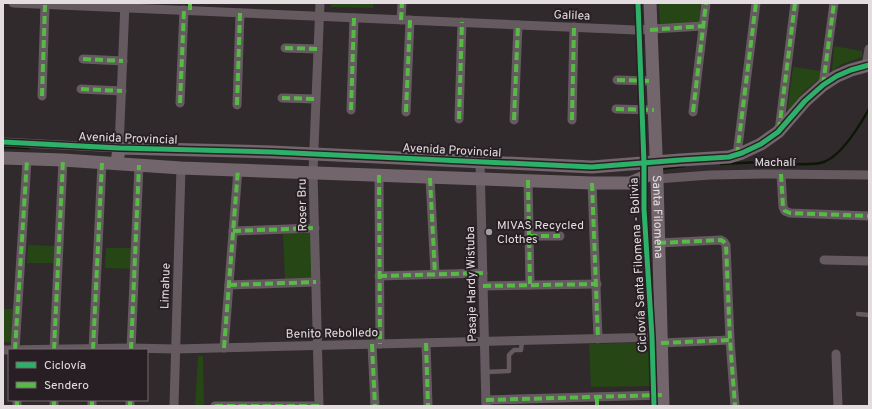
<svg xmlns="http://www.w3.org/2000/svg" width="872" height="409" viewBox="0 0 872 409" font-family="Overpass,sans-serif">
<rect width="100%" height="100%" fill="#302a2d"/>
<g fill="#264615">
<polygon points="331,3 373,3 373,8 331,7"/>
<polygon points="659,3 701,3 699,24 660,26"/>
<polygon points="834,46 862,51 862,57 842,64 832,71"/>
<polygon points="793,67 821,71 821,78 804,91 787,114"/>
<polygon points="310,231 313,278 285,279 283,234"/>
<polygon points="28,245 57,246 56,263 27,263"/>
<polygon points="106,248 135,248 134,269 105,268"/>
<rect x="3" y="309" width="12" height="33"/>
<polygon points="657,342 657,386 591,387 589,344"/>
<polygon points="198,356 203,356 204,406 195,406"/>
</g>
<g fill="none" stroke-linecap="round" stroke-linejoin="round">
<g stroke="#0b1806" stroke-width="2.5">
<polyline points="3,147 28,148"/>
<path d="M771,162c16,1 34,4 49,1 19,-3 40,-38 49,-54"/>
<polyline points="721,164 760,162"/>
<polyline points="661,169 684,166"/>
</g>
<g stroke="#665a61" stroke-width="4.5">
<polyline points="858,314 869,315"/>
<polyline points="486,372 509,371 509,355 514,350 521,350 522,341"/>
</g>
<g stroke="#665a61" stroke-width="9">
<polyline points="13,3 636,30 703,26"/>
<polyline points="401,20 402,3"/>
<polyline points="285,48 318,49"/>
<polyline points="83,59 123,61"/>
<polyline points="866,66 869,49"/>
<polyline points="617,80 652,81"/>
<polyline points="823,85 834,3"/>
<polyline points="81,89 122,91"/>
<polyline points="42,96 45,5"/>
<polyline points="282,98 315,99"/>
<polyline points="180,103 184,10"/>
<polyline points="237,105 240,13"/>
<polyline points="616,109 654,110"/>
<polyline points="351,110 354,18"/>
<polyline points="406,112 410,20"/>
<polyline points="693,112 706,3"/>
<polyline points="459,119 462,22"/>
<polyline points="514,120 518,25"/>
<polyline points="572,120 574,27"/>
<polyline points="779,131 795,3"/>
<polyline points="3,142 119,148 125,3"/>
<polyline points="737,155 756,3"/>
<polyline points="480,161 486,406"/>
<polyline points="781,174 783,207 785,211 790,213 869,216"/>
<polyline points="379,175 380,344"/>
<polyline points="430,178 435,274"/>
<polyline points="657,179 710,175 767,174 869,175"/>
<polyline points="528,180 530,285"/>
<polyline points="592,183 598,339"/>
<polyline points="233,231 315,228"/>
<polyline points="529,236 560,236"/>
<polyline points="658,243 721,240 724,242 726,245 730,340 735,406"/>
<polyline points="824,260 869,261"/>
<polyline points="379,276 483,273"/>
<polyline points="229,285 316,282"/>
<polyline points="483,286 597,284"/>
<polyline points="426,343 428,406"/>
<polyline points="661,343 730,340"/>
<polyline points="372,344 375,406"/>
<polyline points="224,348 238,169"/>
<polyline points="3,350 131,348 175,349 661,337"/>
<polyline points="15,350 27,160"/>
<polyline points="54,350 63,160"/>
<polyline points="93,350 102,163"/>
<polyline points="131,350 139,165"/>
<polyline points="836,354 838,406"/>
<polyline points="17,400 17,406"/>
<polyline points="486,400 662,395"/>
<polyline points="54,406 54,400"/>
<polyline points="92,406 92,400"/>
<polyline points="130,406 130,400"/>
<polyline points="174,406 181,168"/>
<polyline points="215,406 319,406"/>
<polyline points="319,406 313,172 320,3"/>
</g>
<g stroke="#72656c" stroke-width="13">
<path id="s1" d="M650,3l7,176 6,227"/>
<polyline points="3,158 63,160 181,168 592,183 630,183 656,172"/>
<polyline points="117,163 119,148 272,152 592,167 680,160 729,157 742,153 761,144 778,132 805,101 823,85 837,76 851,70 869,65"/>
</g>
<g stroke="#58b947" stroke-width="4" stroke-dasharray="8 4" stroke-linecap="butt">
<polyline points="190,10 190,3"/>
<polyline points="401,20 402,3"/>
<polyline points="650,30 703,26"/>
<polyline points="285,48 318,49"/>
<polyline points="83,59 123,61"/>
<polyline points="617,80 652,81"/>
<polyline points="823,85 834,3"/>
<polyline points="81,89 122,91"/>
<polyline points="42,96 45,5"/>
<polyline points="282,98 315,99"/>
<polyline points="180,103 184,10"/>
<polyline points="237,105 240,13"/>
<polyline points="616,109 654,110"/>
<polyline points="351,110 354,18"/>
<polyline points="406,112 410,20"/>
<polyline points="693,112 706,3"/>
<polyline points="459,119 462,22"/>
<polyline points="514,120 518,25"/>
<polyline points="572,120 574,27"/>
<polyline points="779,130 795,3"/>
<polyline points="737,155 756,3"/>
<polyline points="781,174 783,207 785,211 790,213 869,216"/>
<polyline points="379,175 380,344"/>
<polyline points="430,178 435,274"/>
<polyline points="528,180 530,285"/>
<polyline points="592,183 598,339"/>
<polyline points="233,231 315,228"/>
<polyline points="529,236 560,236"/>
<polyline points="658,243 721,240 724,242 726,245 730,340 735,406"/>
<polyline points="379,276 483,273"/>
<polyline points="229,285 316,282"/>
<polyline points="483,286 597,284"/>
<polyline points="426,343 428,406"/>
<polyline points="661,343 730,340"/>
<polyline points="372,344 375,406"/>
<polyline points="224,348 238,169"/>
<polyline points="15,350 27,160"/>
<polyline points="54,350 63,160"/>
<polyline points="93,350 102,163"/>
<polyline points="131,350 139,165"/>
<polyline points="597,397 597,406"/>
<polyline points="17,400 17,406"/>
<polyline points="486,400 662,395"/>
<polyline points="54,406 54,400"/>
<polyline points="92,406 92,400"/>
<polyline points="130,406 130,400"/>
<polyline points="215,406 319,406"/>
</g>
<defs>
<g id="cycleway">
<polyline points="638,3 644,163 644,209 652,337 654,406"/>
<polyline points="3,142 119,148 272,152 592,167 680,160 729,157 742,153 761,144 778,132 805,101 823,85 837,76 851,70 869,65"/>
</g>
</defs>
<use href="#cycleway" stroke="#281f24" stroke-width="8"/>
<use href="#cycleway" stroke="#2db169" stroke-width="5"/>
</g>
<circle fill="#a49ea1" stroke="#281f24" stroke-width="1.5" cx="489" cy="232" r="4"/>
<g text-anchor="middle" stroke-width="4" stroke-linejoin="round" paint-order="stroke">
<g font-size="12" fill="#e3dde0" stroke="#281f24">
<text transform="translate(572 15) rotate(2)" y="4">Galilea</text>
<text transform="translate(128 138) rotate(2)" y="4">Avenida Provincial</text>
<text transform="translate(452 150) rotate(3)" y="4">Avenida Provincial</text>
<text x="775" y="166">Machalí</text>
<text transform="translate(302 205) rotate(-91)" y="4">Roser Bru</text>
<text dy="4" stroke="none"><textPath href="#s1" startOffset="214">Santa Filomena</textPath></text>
<text transform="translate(638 265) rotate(-93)" y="4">Ciclovía Santa Filomena - Bolivia</text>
<text transform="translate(471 284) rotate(-91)" y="4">Pasaje Hardy Wistuba</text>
<text transform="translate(165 286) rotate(-88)" y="4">Limahue</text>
<text transform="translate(332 333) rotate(-1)" y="4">Benito Rebolledo</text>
</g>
<g font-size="12" fill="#e3dde0" stroke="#281f24" text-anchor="start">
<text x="497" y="229">MIVAS Recycled<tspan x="497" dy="14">Clothes</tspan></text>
</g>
</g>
<rect width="872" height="409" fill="none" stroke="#e3dde0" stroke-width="8"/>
<rect x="8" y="349" width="140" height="52" fill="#281f24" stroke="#736b6f"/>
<rect x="16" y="362" width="20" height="6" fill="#2db169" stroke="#736b6f"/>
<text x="44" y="369" font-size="12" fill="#e3dde0">Ciclovía</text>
<rect x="16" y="382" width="20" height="6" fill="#58b947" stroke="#736b6f"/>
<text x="44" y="389" font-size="12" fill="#e3dde0">Sendero</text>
</svg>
